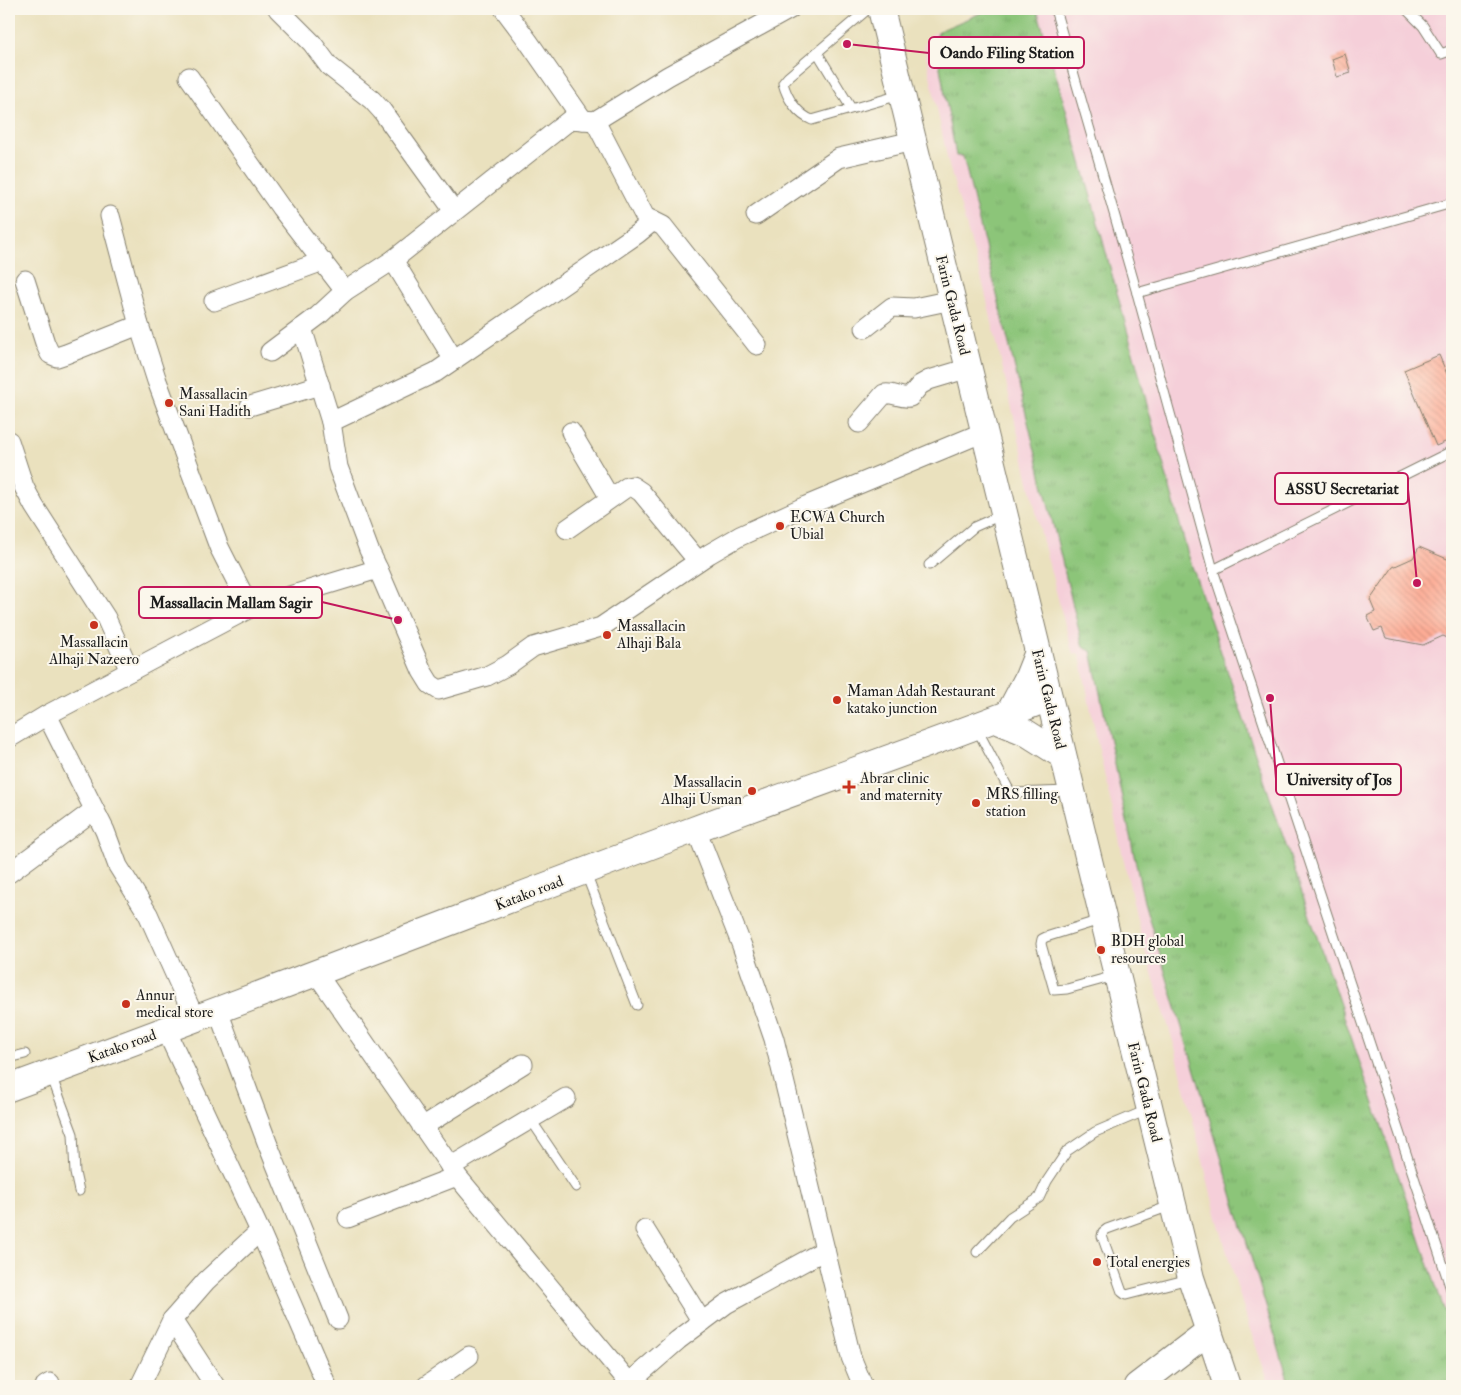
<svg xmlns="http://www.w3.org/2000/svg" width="1461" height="1395" viewBox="0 0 1461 1395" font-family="'IM FELL Double Pica',serif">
<defs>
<pattern id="grass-tufts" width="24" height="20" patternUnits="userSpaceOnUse" patternTransform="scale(1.25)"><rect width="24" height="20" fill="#8cc579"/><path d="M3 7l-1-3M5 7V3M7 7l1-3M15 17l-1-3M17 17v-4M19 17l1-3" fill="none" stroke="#78a968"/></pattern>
<pattern id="building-back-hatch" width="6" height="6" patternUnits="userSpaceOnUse" patternTransform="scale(1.25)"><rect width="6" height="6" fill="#fdac95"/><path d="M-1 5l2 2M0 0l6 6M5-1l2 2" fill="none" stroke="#d89380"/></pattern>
</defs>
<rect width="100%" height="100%" fill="#fbf7ec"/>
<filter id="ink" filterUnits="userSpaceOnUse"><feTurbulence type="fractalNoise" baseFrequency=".02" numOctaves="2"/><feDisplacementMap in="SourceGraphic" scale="10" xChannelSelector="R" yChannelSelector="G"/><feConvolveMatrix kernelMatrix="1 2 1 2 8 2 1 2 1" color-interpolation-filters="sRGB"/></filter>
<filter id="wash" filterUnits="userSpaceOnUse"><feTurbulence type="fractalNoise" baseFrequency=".0096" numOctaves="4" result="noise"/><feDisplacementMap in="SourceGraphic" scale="20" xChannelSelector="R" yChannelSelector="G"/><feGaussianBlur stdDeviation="1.12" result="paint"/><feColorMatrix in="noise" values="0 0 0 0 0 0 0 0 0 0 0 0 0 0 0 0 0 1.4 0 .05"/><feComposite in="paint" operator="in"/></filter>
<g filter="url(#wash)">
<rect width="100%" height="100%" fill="#eae1be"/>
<polygon fill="#f5cfd9" points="985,9 1452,9 1452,1386 1270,1386 1249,1327 1217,1218 1175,1048 1141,937 1097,741 1080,656 1078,654 1073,655 1043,542 984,288 948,162 924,46 926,38 929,36"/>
<polygon fill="url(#grass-tufts)" stroke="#54704a" points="990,9 1037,9 1091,197 1187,551 1317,937 1449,1324 1452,1337 1452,1386 1290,1386 1144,902 1091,651 1083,647 963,156 956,156 935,40 939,31"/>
<g id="blocks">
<g fill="url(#building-back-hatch)">
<polygon points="1345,54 1351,73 1337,77 1332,59"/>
<polygon points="1439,355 1452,386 1452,439 1436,446 1404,370"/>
<polygon points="1419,547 1452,561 1452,640 1443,636 1423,645 1386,638 1382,628 1374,631 1367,616 1375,612 1370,600 1393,567 1413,558"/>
</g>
</g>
</g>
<g filter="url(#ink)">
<use href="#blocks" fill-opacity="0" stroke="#837e6d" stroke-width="1"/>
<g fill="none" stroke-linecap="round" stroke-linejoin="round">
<defs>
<g id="lane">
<path d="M868,9l-80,68 -5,6c4,15 14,31 29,37l88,-25"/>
<polyline points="1055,9 1137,293 1213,570 1452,1292"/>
<polyline points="1406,9 1423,26 1441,54 1452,50"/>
<polyline points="817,52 851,108"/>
<polyline points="1137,293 1452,203"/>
<polyline points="929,565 974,527 1001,515"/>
<polyline points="1213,570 1448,453"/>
<polyline points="977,729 1008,788 1012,793 1069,791"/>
<polyline points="586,874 637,1005"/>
<polyline points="1100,920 1046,937 1042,939 1041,944 1054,990 1067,989 1114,976"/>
<polyline points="9,1058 25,1054"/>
<polyline points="51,1075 73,1134 75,1173 79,1191"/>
<polyline points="531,1120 576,1187"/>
<polyline points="1170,1206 1107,1229 1103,1232 1102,1236 1122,1292 1126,1295 1189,1279"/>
<polyline points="977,1252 1010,1217 1039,1198 1047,1181 1067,1151 1095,1132 1147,1110"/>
</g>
<g id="street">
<polyline points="278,9 312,43 329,66 372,100 382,111 454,211"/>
<polyline points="504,9 528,41 583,120"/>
<polyline points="189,77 281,208 345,291"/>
<polyline points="595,121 645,217 663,226 757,345"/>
<polyline points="756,215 839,158 913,141"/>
<polyline points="110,216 139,325 157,381 219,547 250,608"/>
<polyline points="393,260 454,360"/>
<polyline points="25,280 45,343 50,354 57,357 66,354 139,325"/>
<polyline points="214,301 323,261"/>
<polyline points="302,328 331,422 338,467 369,550 378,569 422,671 430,684 439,690 487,676 508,665 533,647 601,627 709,554 740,536 806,506 984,432"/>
<polyline points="865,328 892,307 914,308 952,300"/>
<polyline points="270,352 318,316 345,291 393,260 571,119 595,121 668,76 790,9"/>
<polyline points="250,406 320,385"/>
<polyline points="331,422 436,372 637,234 653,221"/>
<path d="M859,423l25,-29c9,-2 17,5 26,3l10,-12 9,-5 40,-12"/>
<polyline points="571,432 610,498"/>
<polyline points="9,441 24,487 34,506 106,618 130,671"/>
<polyline points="567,529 627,487 632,486 641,492 698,561"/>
<polyline points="47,715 105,831 118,866 148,914 195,1019"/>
<polyline points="9,738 47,715 250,608 378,569"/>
<polyline points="696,829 742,946 774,1039 851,1357 863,1386"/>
<polyline points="9,873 94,810"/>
<polyline points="317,974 457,1176 632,1386"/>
<polyline points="218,1011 268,1145 338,1319"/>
<polyline points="166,1030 260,1231 327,1386"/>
<polyline points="422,1127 523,1064"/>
<polyline points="450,1167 566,1098"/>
<polyline points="348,1218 457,1176"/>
<polyline points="645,1230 702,1322"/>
<polyline points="172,1320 215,1386"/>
<polyline points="629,1383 678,1340 726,1304 825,1250"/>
<polyline points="45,1386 50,1383"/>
<polyline points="140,1386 172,1320 206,1281 260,1231"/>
<polyline points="426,1386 469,1356"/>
</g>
<g id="secondary">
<polyline points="881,9 1191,1278 1227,1386"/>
<polyline points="1008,715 1028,677 1038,652"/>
<polyline points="996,720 1025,732 1063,756"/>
<path d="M9,1088c229,-84 456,-172 684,-258 118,-45 238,-85 356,-132"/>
<polyline points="1137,1386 1209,1331"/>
</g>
</defs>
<use href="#lane" stroke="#837e6d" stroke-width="11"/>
<use href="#street" stroke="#837e6d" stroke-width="21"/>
<use href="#secondary" stroke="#837e6d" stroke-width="28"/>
<use href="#lane" stroke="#fff" stroke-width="9"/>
<use href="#street" stroke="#fff" stroke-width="19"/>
<use href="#secondary" stroke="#fff" stroke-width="26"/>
</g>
</g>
<g fill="#c8321e" stroke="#fbf7ec" stroke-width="2">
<circle cx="169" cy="403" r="5"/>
<circle cx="780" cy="526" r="5"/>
<circle cx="94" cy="625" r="5"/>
<circle cx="607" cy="635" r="5"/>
<circle cx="837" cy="700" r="5"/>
<path d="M846.5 779.5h5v5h5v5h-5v5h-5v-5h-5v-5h5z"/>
<circle cx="752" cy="791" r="5"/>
<circle cx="976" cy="803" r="5"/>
<circle cx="1101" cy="950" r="5"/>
<circle cx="126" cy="1004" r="5"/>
<circle cx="1097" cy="1262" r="5"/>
</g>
<g text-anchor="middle" stroke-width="4" stroke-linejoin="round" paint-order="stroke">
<g font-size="15" fill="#1c1c1c" stroke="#fbf7ec">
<text transform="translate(953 305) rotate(76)" y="5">Farin Gada Road</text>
<text transform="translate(1049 699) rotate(76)" y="5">Farin Gada Road</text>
<text transform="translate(529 893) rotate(-21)" y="5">Katako road</text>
<text transform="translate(122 1046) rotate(-20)" y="5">Katako road</text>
<text transform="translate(1145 1092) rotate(76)" y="5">Farin Gada Road</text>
</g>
<g font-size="15" fill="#1c1c1c" stroke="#fbf7ec" text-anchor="start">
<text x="179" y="399">Massallacin<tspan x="179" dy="17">Sani Hadith</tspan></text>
<text x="790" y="522">ECWA Church<tspan x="790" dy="17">Ubial</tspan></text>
<text x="617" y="631">Massallacin<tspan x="617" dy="17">Alhaji Bala</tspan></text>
<text x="94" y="647" text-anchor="middle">Massallacin<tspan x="94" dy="17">Alhaji Nazeero</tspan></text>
<text x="847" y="696">Maman Adah Restaurant<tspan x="847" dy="17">katako junction</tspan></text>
<text x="860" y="783">Abrar clinic<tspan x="860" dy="17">and maternity</tspan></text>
<text x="742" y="787" text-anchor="end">Massallacin<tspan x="742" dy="17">Alhaji Usman</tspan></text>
<text x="986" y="799">MRS filling<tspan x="986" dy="17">station</tspan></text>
<text x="1111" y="946">BDH global<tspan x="1111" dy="17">resources</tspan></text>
<text x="136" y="1000">Annur<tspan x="136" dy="17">medical store</tspan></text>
<text x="1107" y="1267">Total energies</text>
</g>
</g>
<path fill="none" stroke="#c2185b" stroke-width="2" d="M847 44L929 53M1417 583L1408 489M398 620L322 602M1270 698L1276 779"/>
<g fill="#c2185b" stroke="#fbf7ec" stroke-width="2">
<circle cx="847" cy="44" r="5"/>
<circle cx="1417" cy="583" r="5"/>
<circle cx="398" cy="620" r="5"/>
<circle cx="1270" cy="698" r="5"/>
</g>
<g fill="#fbf7ec" stroke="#c2185b" stroke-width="2">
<rect x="929" y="37" width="155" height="31" rx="5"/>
<rect x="1275" y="473" width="133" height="31" rx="5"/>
<rect x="139" y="587" width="183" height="31" rx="5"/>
<rect x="1276" y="764" width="125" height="31" rx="5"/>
</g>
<g font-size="16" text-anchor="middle" font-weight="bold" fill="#1c1c1c">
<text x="1007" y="58">Oando Filing Station</text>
<text x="1342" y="494">ASSU Secretariat</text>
<text x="231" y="608">Massallacin Mallam Sagir</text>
<text x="1339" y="785">University of Jos</text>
</g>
<rect width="1461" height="1395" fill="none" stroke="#fbf7ec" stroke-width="30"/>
</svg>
